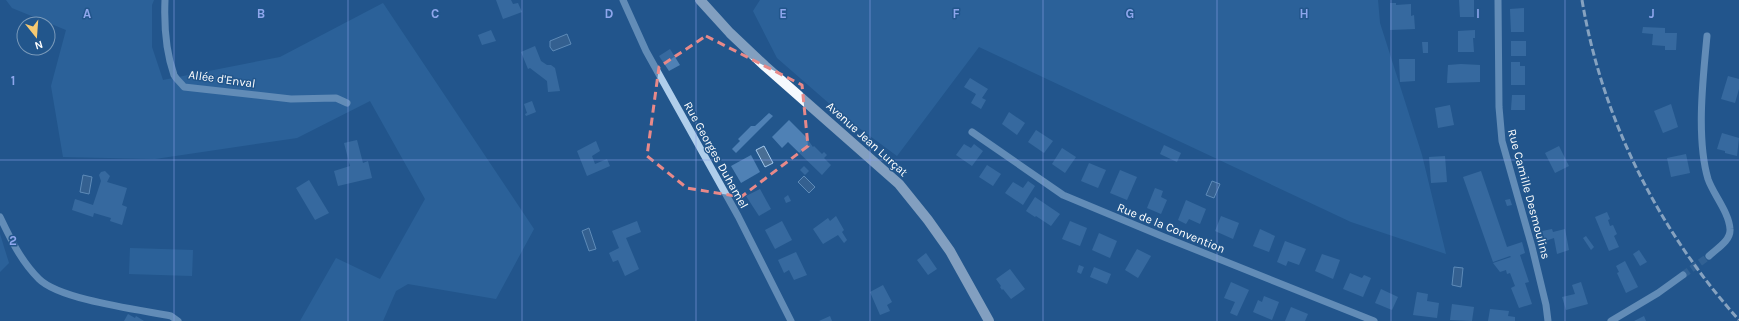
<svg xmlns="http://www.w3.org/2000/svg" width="1739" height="321" viewBox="0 0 1739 321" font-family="Karla,sans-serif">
<rect width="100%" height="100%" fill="#22568c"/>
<g fill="#3670a9">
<polygon points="6,0 154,0 152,5 152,47 163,80 280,57 383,3 534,229 496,299 408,284 396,291 383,321 300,321 336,258 380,279 425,199 370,101 297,138 155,159 63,157 51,86 66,30 12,8"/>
<polygon points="760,0 1378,0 1380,23 1422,155 1446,254 1351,222 979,47 897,156 847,119 777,58 753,11"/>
<polygon points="0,234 9,263 0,272"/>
<polygon points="130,248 193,250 192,276 129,274"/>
</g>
<g fill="#496e94" stroke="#a4c9ec">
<polygon points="567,34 571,44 553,51 550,47 550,41"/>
<polygon points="764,146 773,163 765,167 756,150"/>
<polygon points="83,175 92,177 89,194 80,192"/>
<polygon points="804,176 815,187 809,193 798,182"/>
<polygon points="1212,181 1220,184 1214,198 1206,195"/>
<polygon points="589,228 596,249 589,251 582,231"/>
<polygon points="1454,267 1463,268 1461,287 1452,285"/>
</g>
<g fill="#4f81b5">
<polygon points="496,0 511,0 513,4 518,3 522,12 503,19"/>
<polygon points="1459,0 1474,0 1474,17 1460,17"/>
<polygon points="1390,3 1396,3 1396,5 1411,4 1411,16 1414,15 1415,29 1390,30"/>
<polygon points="1524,8 1524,32 1511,32 1510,9"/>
<polygon points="1643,27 1665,28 1665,33 1677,33 1676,50 1665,50 1665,46 1652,45 1653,34 1642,33"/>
<polygon points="491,30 496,41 482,45 478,35"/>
<polygon points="1475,30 1475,38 1473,38 1474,52 1458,52 1458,31"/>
<rect x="1511" y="41" width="15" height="15"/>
<polygon points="1422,42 1428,42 1428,53 1423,53"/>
<polygon points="535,46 541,61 547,65 551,65 555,68 560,91 548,92 547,81 530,68 528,69 521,52"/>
<polygon points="670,49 680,65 669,71 659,56"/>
<polygon points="1399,59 1415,59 1415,81 1400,82"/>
<polygon points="1511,62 1520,62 1520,66 1525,66 1525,85 1511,85"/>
<polygon points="1461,64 1480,65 1480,82 1447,83 1448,65"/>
<polygon points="1728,76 1739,79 1739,89 1735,103 1721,99"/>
<polygon points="970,78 988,89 982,98 986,100 981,109 971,103 976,94 964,87"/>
<polygon points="1512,95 1525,95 1525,110 1511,110"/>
<polygon points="532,101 536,112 526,116 525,114 527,113 524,104"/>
<polygon points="1671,104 1678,127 1663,133 1654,111"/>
<polygon points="1450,105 1454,125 1438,128 1435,108"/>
<polygon points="1009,112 1025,123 1017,135 1002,124"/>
<polygon points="769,113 773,116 736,153 732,149 740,141 738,139 751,126 755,126"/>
<polygon points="789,120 805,136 813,147 814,146 822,154 824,152 827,155 824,158 831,165 822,175 788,142 782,148 772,137"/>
<polygon points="1036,130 1053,141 1044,153 1028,142"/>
<polygon points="1722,133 1739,138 1737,156 1725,153 1725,151 1717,149"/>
<polygon points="357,140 363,163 368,161 372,178 338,186 334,171 350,166 344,143"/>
<polygon points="596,141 600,151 592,156 595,164 607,159 610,166 587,176 577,151"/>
<polygon points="964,144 971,148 974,144 983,151 972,166 956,155"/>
<polygon points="1164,145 1181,153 1177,162 1160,154"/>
<polygon points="1559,146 1569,166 1555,173 1545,153"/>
<polygon points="1062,148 1076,157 1065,173 1052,164"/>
<polygon points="1686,154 1690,173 1671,177 1667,158"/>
<polygon points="751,155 760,172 741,183 731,166"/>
<polygon points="1445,156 1447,182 1431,183 1429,157"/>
<polygon points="1089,163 1106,170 1098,188 1081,181"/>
<polygon points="987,165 1001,174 993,186 979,177"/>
<polygon points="804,166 809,171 805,175 800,170"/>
<polygon points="1120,170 1137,177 1127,200 1110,193"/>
<polygon points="105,171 110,176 107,182 127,188 122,205 127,207 122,225 110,221 111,218 94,213 93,217 72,210 75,199 93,205 101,181 99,175 101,172"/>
<polygon points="1481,171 1507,247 1522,242 1525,253 1520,255 1529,282 1525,283 1532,304 1519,308 1511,288 1515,286 1510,273 1507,274 1506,270 1500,272 1493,263 1511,257 1510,256 1493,262 1463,177"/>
<polygon points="309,180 329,213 315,220 296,188"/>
<polygon points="1028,181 1035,186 1023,205 1005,193 1013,182 1023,188"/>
<polygon points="1155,188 1163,191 1161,197 1167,200 1161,214 1147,208"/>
<polygon points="760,189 771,209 759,216 746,196"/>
<polygon points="788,195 791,201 786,203 784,198"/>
<polygon points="1035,197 1060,214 1051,226 1036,216 1035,217 1026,211"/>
<polygon points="1510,199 1512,205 1507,206 1505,200"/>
<polygon points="1186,200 1206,209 1200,224 1189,219 1186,224 1178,220"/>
<polygon points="1607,212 1610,219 1608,220 1610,226 1613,225 1617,234 1614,236 1619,247 1609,251 1595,217"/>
<polygon points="836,216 844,230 842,232 847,240 844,243 838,235 823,244 813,229 828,218 830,221"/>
<polygon points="1221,216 1239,223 1233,239 1215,231"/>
<polygon points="637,221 641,232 626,238 639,269 625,276 618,260 613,262 609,253 619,248 612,231"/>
<polygon points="782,221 792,240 775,249 765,230"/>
<polygon points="1070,221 1087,228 1080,246 1062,239"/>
<polygon points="1260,229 1275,236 1269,252 1253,246"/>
<polygon points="1552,229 1553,232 1565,229 1569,250 1557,254 1554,238 1545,241 1542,231"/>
<polygon points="1099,233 1117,241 1110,258 1092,250"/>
<polygon points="1586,236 1594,247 1591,250 1583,238"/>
<polygon points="1285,241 1306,249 1299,265 1288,261 1286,266 1277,262"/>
<polygon points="1137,249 1151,256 1138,278 1125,270"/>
<polygon points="1639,250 1647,262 1640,266 1633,254"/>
<polygon points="796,252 807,275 794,280 789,270 784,273 778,260"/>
<polygon points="926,253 937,269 928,275 917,260"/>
<polygon points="1322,254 1340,260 1333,279 1315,271"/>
<polygon points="1625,261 1638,287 1626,293 1617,273 1619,272 1616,266"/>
<polygon points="1079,265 1084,267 1081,274 1077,272"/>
<polygon points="1094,267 1111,274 1107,284 1090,277"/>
<polygon points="1010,269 1025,289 1011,299 1003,289 1002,290 1000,287 1001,286 996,279"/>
<polygon points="1350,273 1362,278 1364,275 1371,278 1363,297 1343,289"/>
<polygon points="1231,282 1249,290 1237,316 1230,313 1235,302 1224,298"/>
<polygon points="1581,282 1588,304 1566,310 1562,297 1575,294 1572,285"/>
<polygon points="883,285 892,302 887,305 890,311 880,315 870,292"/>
<polygon points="1381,289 1398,297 1392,310 1375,303"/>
<polygon points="1417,292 1428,294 1427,301 1439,303 1437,318 1413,315"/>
<polygon points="1264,296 1279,302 1272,320 1253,312 1258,300 1262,302"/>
<polygon points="1452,304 1474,307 1472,321 1450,320"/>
<polygon points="1291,307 1308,314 1305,321 1285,321"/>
<polygon points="1490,309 1509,311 1508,316 1515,317 1515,321 1488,321"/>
<polygon points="128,314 135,318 136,316 144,321 124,321"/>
<polygon points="830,316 832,321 819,321"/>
<polygon points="1644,316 1646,321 1634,321"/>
</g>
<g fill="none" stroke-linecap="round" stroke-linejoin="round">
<polyline stroke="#436f9d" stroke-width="7" stroke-dasharray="7 3.5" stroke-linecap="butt" points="1683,275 1709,256"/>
<g stroke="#b0ceeb" stroke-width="7">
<path d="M165,0c-1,24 1,52 9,75 2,4 7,8 10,12l107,12 45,-1 11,5"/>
<polyline points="623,0 646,51 738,216 791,321"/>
<polyline points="1498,0 1499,107 1502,141 1532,247 1546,305 1548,321"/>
<path d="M1707,36c-4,42 -11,102 1,143 5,15 21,33 22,50 1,12 -14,20 -21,27"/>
<polyline points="972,132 1063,195 1164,237 1374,321"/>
<path d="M0,217c11,23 21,44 39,62 21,21 102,31 132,37l7,5"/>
<polyline points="1611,321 1658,293 1683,275"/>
</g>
<polyline stroke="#f5f9fe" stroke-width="10" points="700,0 730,33 765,66 899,184 928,220 950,251 989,321"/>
<path stroke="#fff" stroke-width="3" stroke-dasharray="7 3" stroke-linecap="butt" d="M1582,0c20,119 77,231 157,320"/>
</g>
<path d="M0 0H1739V321H0ZM706,36l96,49 6,61 -67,51 -54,-9 -40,-32 12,-89z" fill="#22568c" fill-opacity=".55" fill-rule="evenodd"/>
<path fill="none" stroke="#e88989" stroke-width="3" stroke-dasharray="8 5" stroke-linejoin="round" d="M706,36l96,49 6,61 -67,51 -54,-9 -40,-32 12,-89z"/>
<path fill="none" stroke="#8ea6ec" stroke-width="1" stroke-opacity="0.55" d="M174,0v321M348,0v321M522,0v321M696,0v321M870,0v321M1043,0v321M1217,0v321M1391,0v321M1565,0v321M0,160h1739"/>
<g text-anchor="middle" stroke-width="3" stroke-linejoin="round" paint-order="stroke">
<g font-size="12" fill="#fff" stroke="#22568c">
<text transform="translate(222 79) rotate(8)" y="4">Allée d'Enval</text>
<text transform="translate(867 139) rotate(42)" y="4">Avenue Jean Lurçat</text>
<text transform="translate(716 155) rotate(61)" y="4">Rue Georges Duhamel</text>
<text transform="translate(1529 194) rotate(75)" y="4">Rue Camille Desmoulins</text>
<text transform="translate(1171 228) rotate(22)" y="4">Rue de la Convention</text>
</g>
</g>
<g font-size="13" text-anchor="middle" font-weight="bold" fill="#8ea6ec" stroke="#22568c" stroke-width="3" stroke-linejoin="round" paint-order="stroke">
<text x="87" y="18">A</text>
<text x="261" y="18">B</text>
<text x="435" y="18">C</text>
<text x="609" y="18">D</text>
<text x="783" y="18">E</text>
<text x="956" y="18">F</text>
<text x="1130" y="18">G</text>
<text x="1304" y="18">H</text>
<text x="1478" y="18">I</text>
<text x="1652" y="18">J</text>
<text x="13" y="85">1</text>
<text x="13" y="245">2</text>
</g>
<g transform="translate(36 36) rotate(163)"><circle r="19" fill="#22568c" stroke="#7a9aba"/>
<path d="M0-3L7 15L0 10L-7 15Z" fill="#f7ca72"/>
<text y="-6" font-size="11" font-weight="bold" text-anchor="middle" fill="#ffffff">N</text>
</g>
</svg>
